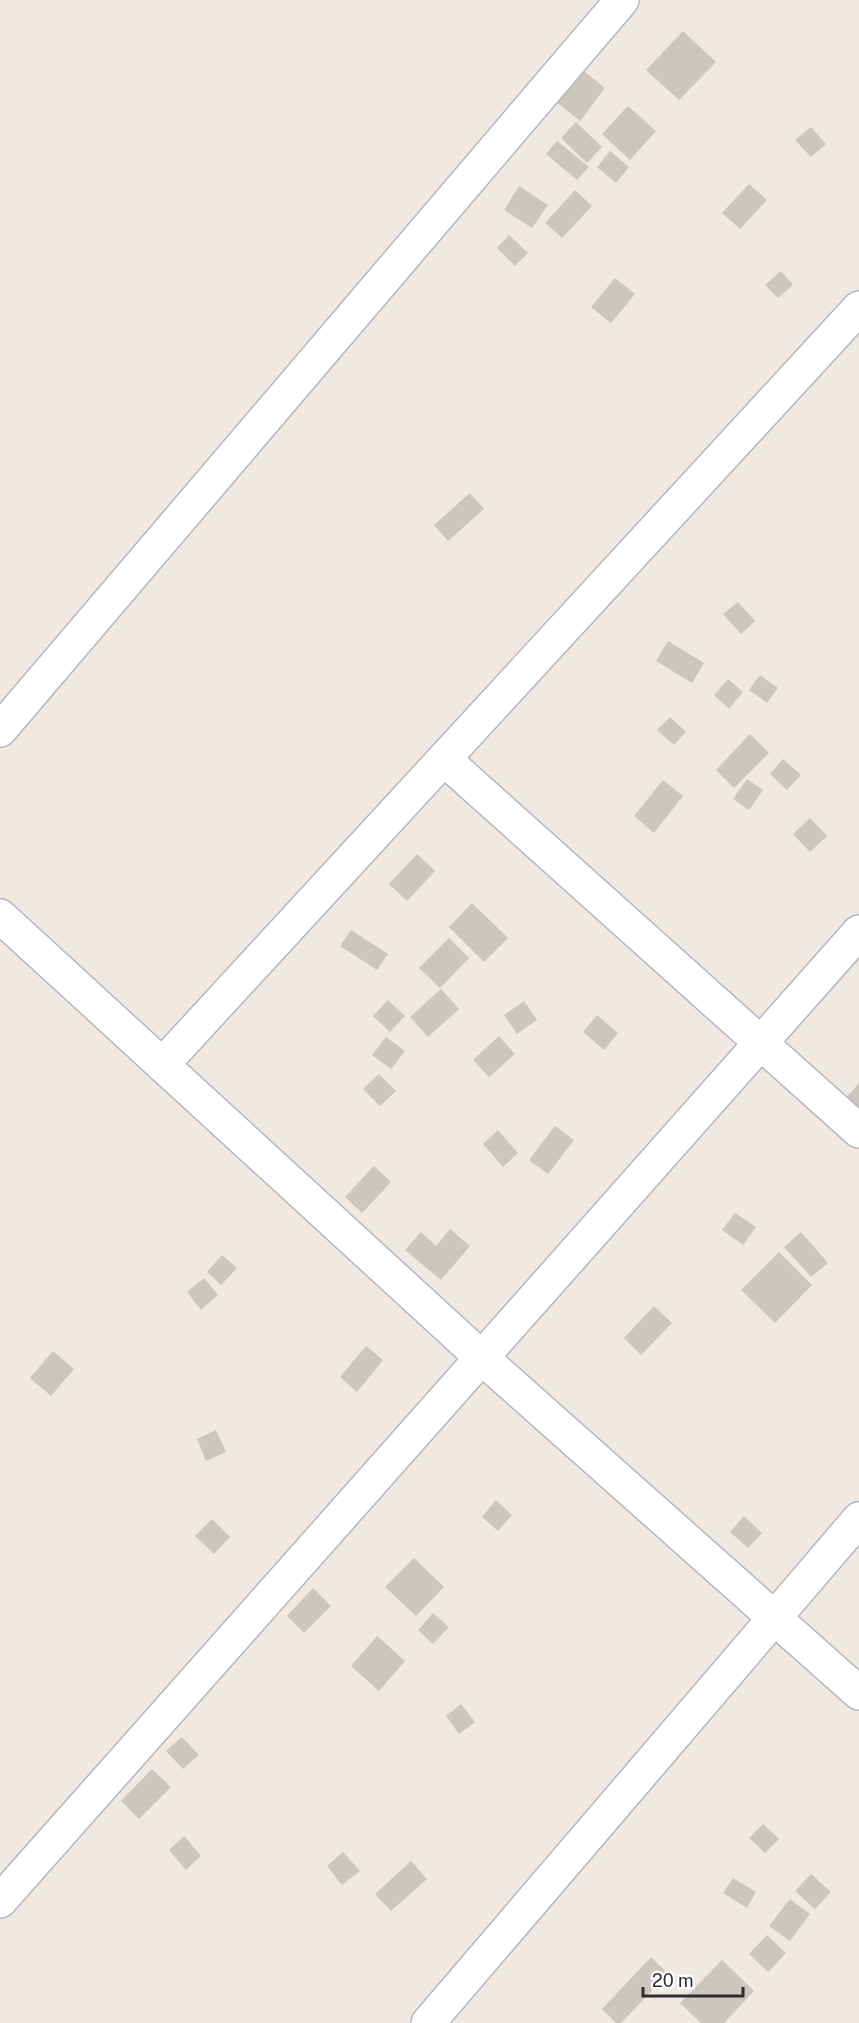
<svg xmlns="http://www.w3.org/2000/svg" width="859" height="2023" viewBox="0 0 859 2023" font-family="'Public Sans',sans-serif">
<rect width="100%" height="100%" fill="#efe9e1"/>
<g fill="#cbc7bf">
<polygon points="683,31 716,62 679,100 646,70"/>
<polygon points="580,68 605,88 580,121 555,101"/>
<polygon points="628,106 656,131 630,160 602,134"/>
<polygon points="576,122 602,147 587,163 561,138"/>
<polygon points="811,127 826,144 811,157 795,140"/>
<polygon points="557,141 589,167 577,180 546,154"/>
<polygon points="610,151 629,167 616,183 597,167"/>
<polygon points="749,184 767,200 740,229 722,213"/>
<polygon points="519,186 548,205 532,228 504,210"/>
<polygon points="575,190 592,206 562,238 545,223"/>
<polygon points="509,235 528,253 515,266 497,248"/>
<polygon points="781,271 793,285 778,298 765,285"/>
<polygon points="615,278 635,294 611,323 591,307"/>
<polygon points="470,493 484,509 448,541 434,525"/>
<polygon points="738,602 755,621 741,634 723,614"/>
<polygon points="668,641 704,663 692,683 656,661"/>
<polygon points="760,675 778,688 767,703 749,690"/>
<polygon points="728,679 743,692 729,709 714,695"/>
<polygon points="670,717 686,732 674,745 657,730"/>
<polygon points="750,734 769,753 734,788 716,770"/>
<polygon points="783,759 801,775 787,790 770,774"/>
<polygon points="747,779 763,790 749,810 733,799"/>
<polygon points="663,780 683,796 654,833 634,816"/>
<polygon points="810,818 827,836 810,852 793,834"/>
<polygon points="417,854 435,871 407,901 389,884"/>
<polygon points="472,903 508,938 484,962 449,927"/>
<polygon points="351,930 388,954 377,970 340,946"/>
<polygon points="449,938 469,958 440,988 419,968"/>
<polygon points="441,989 459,1009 428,1037 410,1017"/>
<polygon points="388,1000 405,1016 390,1032 373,1016"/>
<polygon points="524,1001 537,1020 517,1034 504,1015"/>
<polygon points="597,1015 618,1033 604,1050 583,1032"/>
<polygon points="499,1036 515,1054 489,1077 473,1060"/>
<polygon points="386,1037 405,1051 391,1069 372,1055"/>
<polygon points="379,1074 396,1091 380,1106 363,1089"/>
<polygon points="859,1083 859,1110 846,1098"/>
<polygon points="555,1126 574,1140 548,1174 529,1160"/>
<polygon points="498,1130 518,1153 503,1167 483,1144"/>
<polygon points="374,1166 391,1182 362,1213 345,1197"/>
<polygon points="735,1213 756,1227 743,1245 722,1230"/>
<polygon points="450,1229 470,1246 441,1280 405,1250 421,1232 436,1246"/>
<polygon points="801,1232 828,1263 811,1277 784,1247"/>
<polygon points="779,1252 812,1285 775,1323 741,1290"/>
<polygon points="222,1255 237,1268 221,1285 207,1272"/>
<polygon points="204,1278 218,1295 201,1310 187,1292"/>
<polygon points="654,1306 672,1323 641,1355 624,1338"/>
<polygon points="366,1346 383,1360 357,1392 340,1377"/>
<polygon points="53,1351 74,1369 51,1396 30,1378"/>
<polygon points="216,1430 226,1452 206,1461 197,1439"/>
<polygon points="496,1500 512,1515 498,1531 482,1517"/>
<polygon points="744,1516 762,1533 748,1548 730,1532"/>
<polygon points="212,1519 230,1537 214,1554 195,1536"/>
<polygon points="414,1558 444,1587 416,1616 385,1587"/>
<polygon points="313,1588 331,1606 304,1633 287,1616"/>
<polygon points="433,1613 449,1627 433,1644 418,1630"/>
<polygon points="377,1636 405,1661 379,1691 351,1666"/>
<polygon points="461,1704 475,1722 459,1734 446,1716"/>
<polygon points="182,1737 199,1755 183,1769 166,1751"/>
<polygon points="152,1769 171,1787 139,1819 121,1801"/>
<polygon points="763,1824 779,1839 765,1853 749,1838"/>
<polygon points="184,1836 201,1856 186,1870 169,1850"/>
<polygon points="343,1852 360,1871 342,1885 327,1866"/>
<polygon points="411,1861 427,1879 391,1911 375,1894"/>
<polygon points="811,1874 831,1892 815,1909 795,1891"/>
<polygon points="733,1878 756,1892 747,1908 723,1893"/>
<polygon points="790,1899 810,1914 790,1941 769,1926"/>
<polygon points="767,1935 786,1953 768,1972 749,1954"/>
<polygon points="651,1957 668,1974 621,2023 616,2023 602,2009"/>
<polygon points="722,1960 754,1991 724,2023 701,2023 680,2003"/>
</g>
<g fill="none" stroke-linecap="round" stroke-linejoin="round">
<defs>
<g id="minor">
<polyline points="0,730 622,0"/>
<polyline points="444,759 859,1131"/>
<polyline points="0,916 482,1358 859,1693"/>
<polyline points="162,1065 859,308"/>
<polyline points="0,1901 859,932"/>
<polyline points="428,2023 859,1519"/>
</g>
</defs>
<use href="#minor" stroke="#b4b7c1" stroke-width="36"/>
<use href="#minor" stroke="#fff" stroke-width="33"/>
</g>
<path d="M643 1987v9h100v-9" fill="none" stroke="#2e2e2e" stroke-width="3"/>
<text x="652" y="1987" font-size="18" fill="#2e2e2e" stroke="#ffffff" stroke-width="4.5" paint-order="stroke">20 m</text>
</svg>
